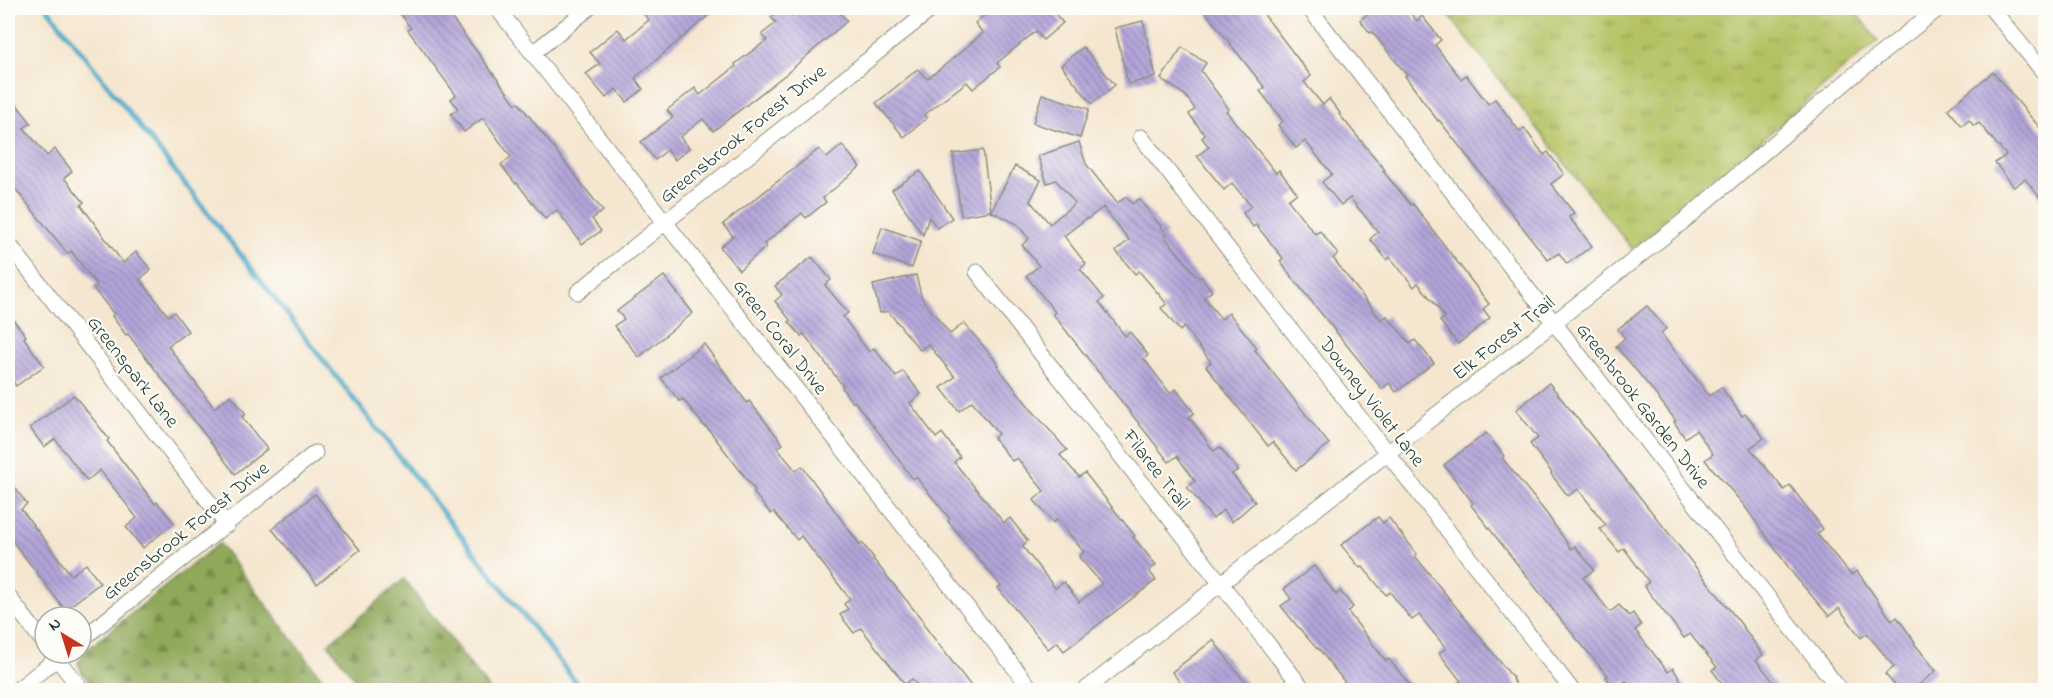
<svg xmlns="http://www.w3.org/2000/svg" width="2053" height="698" viewBox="0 0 2053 698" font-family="'Indie Flower',sans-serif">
<defs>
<pattern id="grass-tufts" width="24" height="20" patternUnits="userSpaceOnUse" patternTransform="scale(1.5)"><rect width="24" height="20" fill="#b5c264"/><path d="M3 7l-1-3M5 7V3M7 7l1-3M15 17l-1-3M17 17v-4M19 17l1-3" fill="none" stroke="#939f53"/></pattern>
<pattern id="forest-firs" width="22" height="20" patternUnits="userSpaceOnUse" patternTransform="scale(1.5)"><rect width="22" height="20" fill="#90a85a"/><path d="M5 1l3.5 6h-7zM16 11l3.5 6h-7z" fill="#758a4b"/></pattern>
<pattern id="building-back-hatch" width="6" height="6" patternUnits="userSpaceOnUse" patternTransform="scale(1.5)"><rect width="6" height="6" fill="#b3a4d9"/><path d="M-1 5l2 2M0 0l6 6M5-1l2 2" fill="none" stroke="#9187b1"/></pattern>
</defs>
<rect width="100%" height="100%" fill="#fdfcf7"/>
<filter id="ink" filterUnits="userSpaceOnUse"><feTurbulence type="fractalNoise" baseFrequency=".0167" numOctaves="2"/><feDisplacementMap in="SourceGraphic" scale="12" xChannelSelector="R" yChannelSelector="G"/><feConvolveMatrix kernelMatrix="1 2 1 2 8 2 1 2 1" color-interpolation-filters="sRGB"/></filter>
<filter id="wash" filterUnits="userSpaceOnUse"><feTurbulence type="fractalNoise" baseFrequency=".008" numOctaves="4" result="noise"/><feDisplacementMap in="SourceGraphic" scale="24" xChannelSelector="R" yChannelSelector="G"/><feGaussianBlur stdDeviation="1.35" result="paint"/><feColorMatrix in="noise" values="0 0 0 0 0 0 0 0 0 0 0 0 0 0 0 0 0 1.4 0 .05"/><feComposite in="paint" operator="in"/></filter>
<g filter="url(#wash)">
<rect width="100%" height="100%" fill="#f5e6cf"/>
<polygon fill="url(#grass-tufts)" stroke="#6a804c" stroke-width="1.5" points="1443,8 1852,8 1878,41 1840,72 1714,182 1632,249"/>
<g fill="url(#forest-firs)" stroke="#587247" stroke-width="1.5">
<polygon points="219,543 331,690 96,690 82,673 78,663 85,651"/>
<polygon points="404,579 490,690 364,690 328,644"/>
</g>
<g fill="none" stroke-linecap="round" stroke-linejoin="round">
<polyline stroke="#45a7c5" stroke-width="5" points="47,8 582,690"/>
</g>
<g id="blocks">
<g fill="url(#building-back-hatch)">
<polygon points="396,8 427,8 431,13 439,8 444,8 516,104 518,102 603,211 592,219 601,231 582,244 557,210 545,219 517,183 516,184 501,165 511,157 483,118 464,132 451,114 458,109 451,99 456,95 408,30 411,28"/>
<polygon points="639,8 717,8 635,78 643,89 627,102 616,89 606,98 586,74 600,64 590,52 618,29 626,39 649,20"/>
<polygon points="783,8 792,17 804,8 836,8 847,21 786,74 713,131 703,119 680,137 689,148 675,160 667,150 655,160 641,142 673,117 667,110 695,88 700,95 736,66 735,64 767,40 762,34 776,23 771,17"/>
<polygon points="993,8 1050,8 1063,23 1043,40 1036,31 997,63 1000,67 973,89 967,82 924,115 927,118 904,137 876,103 918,69 927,79 950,61 983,33 975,23"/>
<polygon points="1202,8 1259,8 1311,76 1304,82 1323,105 1329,99 1340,113 1339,114 1385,170 1383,171 1411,205 1413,204 1489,304 1483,309 1490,318 1458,344 1440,321 1445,317 1418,283 1414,287 1390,257 1387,260 1370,239 1378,232 1350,198 1341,205 1322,182 1332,174 1305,141 1296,148 1278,125 1283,121 1260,91 1265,88"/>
<polygon points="1375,8 1406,8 1417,21 1422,16 1441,40 1435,45 1461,79 1466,75 1488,104 1495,99 1520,132 1524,128 1544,155 1548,152 1564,174 1551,184 1574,213 1569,217 1592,246 1567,264 1559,253 1548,260 1439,120 1438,121 1405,76 1407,75 1372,32 1370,33 1360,20"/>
<polygon points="1143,21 1156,77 1128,84 1115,28"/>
<polygon points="1083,47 1115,85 1092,104 1061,65"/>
<polygon points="1182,47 1206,63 1201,71 1229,109 1226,111 1276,173 1279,170 1297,193 1288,200 1315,234 1320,231 1338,254 1333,258 1381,320 1387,316 1410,344 1415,340 1434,363 1396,392 1389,383 1382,389 1291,276 1280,261 1283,258 1256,225 1253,227 1243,213 1251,206 1232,183 1224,190 1197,156 1209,147 1202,138 1205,135 1189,114 1195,109 1185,95 1161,79"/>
<polygon points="1993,72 2046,135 2046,205 2025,179 2014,187 1995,163 2006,155 1979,123 1974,126 1969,120 1962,126 1948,109"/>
<polygon points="8,93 31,123 24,128 47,156 55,149 72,171 64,178 84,202 81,205 123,263 136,252 151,270 140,279 168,316 174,312 188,331 168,346 214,408 231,395 246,414 242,417 267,449 235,474 128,334 126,335 112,316 114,314 93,288 97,285 71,251 68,254 8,180"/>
<polygon points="1042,94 1089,109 1080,138 1033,123"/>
<polygon points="1079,142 1086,164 1117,203 1126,197 1132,204 1139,199 1167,234 1164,236 1199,278 1201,277 1212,291 1204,297 1221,319 1229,313 1257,348 1255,350 1329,444 1296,470 1273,442 1268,446 1206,366 1211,362 1184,327 1180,331 1161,308 1167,304 1139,271 1135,274 1116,251 1129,240 1103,207 1088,219 1087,218 1064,236 1086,264 1080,269 1104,298 1099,302 1125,336 1130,332 1148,355 1144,359 1170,393 1176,389 1194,413 1189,417 1214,451 1220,447 1238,470 1232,474 1255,502 1232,522 1223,510 1213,519 1187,487 1195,481 1177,456 1169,462 1053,314 1055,312 1026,276 1039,266 1022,245 1029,239 1017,224 991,211 961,216 953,154 983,150 991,211 1015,166 1041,180 1030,201 1050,224 1075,203 1056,180 1047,183 1038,156"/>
<polygon points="842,145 860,167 823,198 826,202 806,218 802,213 764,244 766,247 739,270 720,247 733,236 723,224 819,149 827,158"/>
<polygon points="920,171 952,218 937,228 929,217 923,235 892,190"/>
<polygon points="882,227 921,241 912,268 873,254"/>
<polygon points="812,257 831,280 825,285 848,313 843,317 869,352 874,348 896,377 903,371 921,394 910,403 936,438 942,433 960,457 954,462 1004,523 1010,518 1028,541 1022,546 1055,588 1064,582 1079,602 1102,584 1079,557 1084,552 1057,519 1053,523 1034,500 1044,491 1017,458 1012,461 994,438 998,434 972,401 959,411 941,388 955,377 928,344 920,350 888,311 880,313 873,285 916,275 922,299 950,334 964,323 999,365 997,366 1031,409 1067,450 1060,455 1079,477 1085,473 1135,536 1133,537 1156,565 1149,571 1156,580 1064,651 1057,642 1048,649 998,588 1001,586 948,521 950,519 916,477 913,479 880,434 854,401 852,402 842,388 843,386 804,334 801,336 789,322 791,321 775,301 782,295 775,286"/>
<polygon points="664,276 693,313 639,357 614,326 624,319 617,311"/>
<polygon points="1647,306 1666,329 1661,333 1709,396 1721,387 1742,416 1746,414 1764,438 1750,448 1784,490 1790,485 1823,529 1817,534 1851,575 1857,571 1892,621 1897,617 1915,642 1914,643 1936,671 1912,690 1899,690 1885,674 1894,667 1867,633 1861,638 1839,608 1829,616 1794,575 1743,504 1705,460 1713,454 1696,430 1685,438 1674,422 1676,421 1650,387 1616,346 1625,338 1618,329"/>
<polygon points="8,313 26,336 24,338 44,366 16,386 8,374"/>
<polygon points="704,344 747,403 749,401 783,444 777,448 796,471 802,466 860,545 862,543 874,558 873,559 924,622 923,624 974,690 921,690 912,679 905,684 861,628 854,633 840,615 848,609 844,604 850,599 801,536 797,540 774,512 771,514 753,492 755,490 706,426 705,427 683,399 679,401 661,378"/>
<polygon points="1549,383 1741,624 1763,655 1756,660 1780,690 1727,690 1712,670 1717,667 1690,634 1684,638 1644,586 1649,582 1624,548 1619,552 1600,529 1606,525 1578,489 1568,496 1551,474 1552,473 1530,444 1538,438 1516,410"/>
<polygon points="74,395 109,439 107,441 155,504 157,502 174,523 143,548 126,527 137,518 100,470 87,481 55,439 44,447 30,428"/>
<polygon points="1486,433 1504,456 1502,458 1547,514 1571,549 1575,546 1594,570 1583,578 1610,612 1619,605 1629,616 1633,613 1641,625 1635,630 1668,672 1673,668 1687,690 1633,690 1626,681 1615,689 1606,677 1608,676 1561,620 1471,505 1473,503 1444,465"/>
<polygon points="8,478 27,504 21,509 71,575 86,564 100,583 65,610 8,535"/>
<polygon points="315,494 360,550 317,584 272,529"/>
<polygon points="1378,517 1383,523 1389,518 1417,554 1415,556 1513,678 1512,679 1520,690 1449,690 1461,681 1439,653 1446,648 1419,615 1412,620 1390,592 1386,595 1362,566 1360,568 1341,545"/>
<polygon points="1314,566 1336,595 1340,591 1353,607 1348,612 1386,661 1389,659 1414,690 1351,690 1318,648 1317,649 1293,621 1281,606 1291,599 1284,589"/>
<polygon points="1213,640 1231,664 1252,690 1186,690 1172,672"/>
</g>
</g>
</g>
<g filter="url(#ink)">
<use href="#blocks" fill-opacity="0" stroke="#8a9282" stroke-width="1.5"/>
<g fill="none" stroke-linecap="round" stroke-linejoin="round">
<defs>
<g id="street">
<polyline points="497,8 1032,690"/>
<polyline points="1309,8 1837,686"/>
<polyline points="1991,8 2046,75"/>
<polyline points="533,53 589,8"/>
<polyline points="1141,137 1572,690"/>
<polyline points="8,243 227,525"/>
<polyline points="977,272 1304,690"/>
<polyline points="578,292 933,8"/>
<polyline points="8,596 45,644"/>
<polyline points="81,640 315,453"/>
<polyline points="52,653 82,690"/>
<polyline points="17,690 64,653"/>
<polyline points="1085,690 1685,220 1854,75 1939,8"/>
</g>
</defs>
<use href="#street" stroke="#8a9282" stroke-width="17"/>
<use href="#street" stroke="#fff" stroke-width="15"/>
</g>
</g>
<g text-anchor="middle" stroke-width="4.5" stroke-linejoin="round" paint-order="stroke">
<g font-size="20" fill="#1f3d34" stroke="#fdfcf7">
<text transform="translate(742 133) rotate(-39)" y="7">Greensbrook Forest Drive</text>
<text transform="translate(781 336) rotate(52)" y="7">Green Coral Drive</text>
<text transform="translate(1503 337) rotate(-38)" y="7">Elk Forest Trail</text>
<text transform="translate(134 371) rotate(52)" y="7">Greenspark Lane</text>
<text transform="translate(1373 401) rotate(52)" y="7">Downey Violet Lane</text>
<text transform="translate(1644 405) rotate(52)" y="7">Greenbrook Garden Drive</text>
<text transform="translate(1157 469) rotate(52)" y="7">Filaree Trail</text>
<text transform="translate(185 530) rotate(-39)" y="7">Greensbrook Forest Drive</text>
</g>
</g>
<rect width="2053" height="698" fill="none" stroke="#fdfcf7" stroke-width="30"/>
<g transform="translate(63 635) rotate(322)"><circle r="28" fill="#fdfcf7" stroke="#a4b0a9" stroke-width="1.5"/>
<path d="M0-4.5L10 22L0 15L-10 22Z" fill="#c8321e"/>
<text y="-9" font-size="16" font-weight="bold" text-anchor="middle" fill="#1f3d34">N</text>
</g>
</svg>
